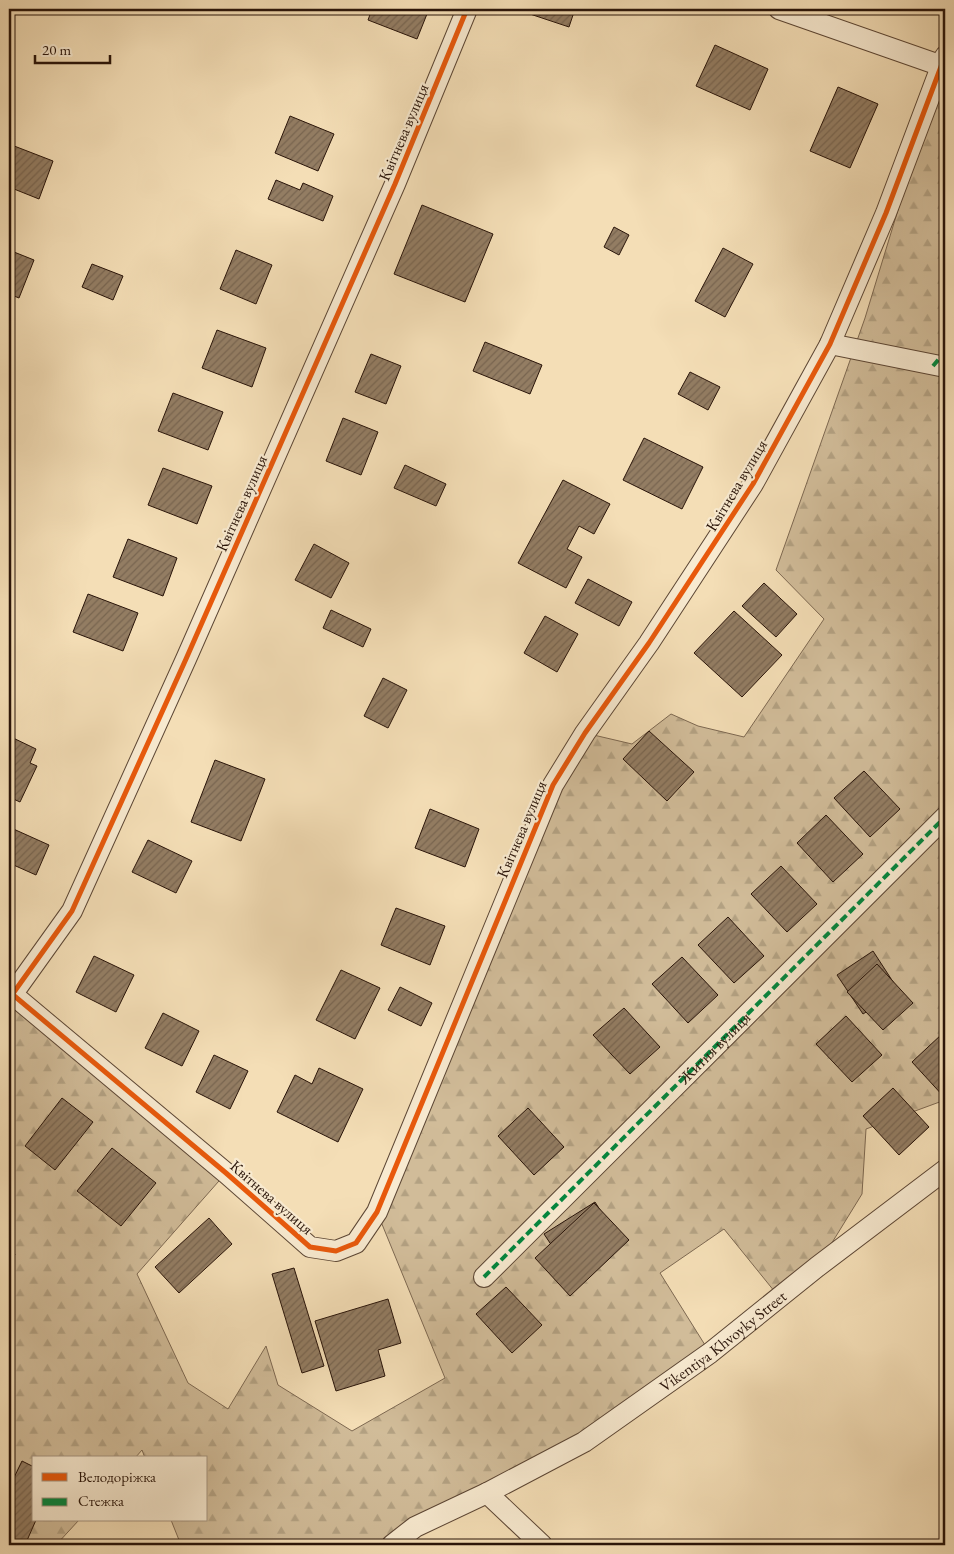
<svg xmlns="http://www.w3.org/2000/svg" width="954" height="1554" viewBox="0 0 954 1554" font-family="'EB Garamond',serif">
<defs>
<pattern id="forest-firs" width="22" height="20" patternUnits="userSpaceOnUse" patternTransform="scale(1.25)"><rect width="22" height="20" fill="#d1bc99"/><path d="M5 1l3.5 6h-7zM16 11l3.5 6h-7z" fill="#b3a182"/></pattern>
<pattern id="building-hatch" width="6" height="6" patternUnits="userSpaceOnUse" patternTransform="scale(1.25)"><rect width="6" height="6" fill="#937d63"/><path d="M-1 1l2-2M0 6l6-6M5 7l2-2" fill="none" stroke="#786550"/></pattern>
</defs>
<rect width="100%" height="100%" fill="#f4deb6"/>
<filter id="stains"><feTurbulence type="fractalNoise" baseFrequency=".004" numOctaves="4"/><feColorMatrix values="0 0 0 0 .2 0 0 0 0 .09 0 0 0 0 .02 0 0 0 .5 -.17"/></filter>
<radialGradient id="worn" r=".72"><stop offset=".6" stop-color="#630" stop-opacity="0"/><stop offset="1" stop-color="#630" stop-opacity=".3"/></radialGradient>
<polygon fill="url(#forest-firs)" stroke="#7d6851" points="945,56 945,1100 866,1129 862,1194 817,1267 779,1297 724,1229 660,1273 710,1353 584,1442 392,1545 181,1545 171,1520 206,1520 206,1458 145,1458 142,1450 135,1458 34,1458 34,1520 79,1520 56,1545 9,1545 9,999 226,1173 137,1274 188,1383 228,1409 266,1346 278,1385 352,1431 445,1378 377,1212 585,733 632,744 671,714 698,726 744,737 824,619 776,570 865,318"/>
<g fill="url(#building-hatch)" stroke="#291409">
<polygon points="372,9 429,9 417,39 368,20"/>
<polygon points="532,9 575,9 569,27 530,14"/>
<polygon points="715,45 768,69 750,110 696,86"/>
<polygon points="838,87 878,104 850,168 810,151"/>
<polygon points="290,116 334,134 318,171 275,153"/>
<polygon points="9,144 53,161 39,199 9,187"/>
<polygon points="276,180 300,190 303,183 333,196 323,221 268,199"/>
<polygon points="422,205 493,234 465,302 394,274"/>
<polygon points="614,227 629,235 619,255 604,247"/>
<polygon points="723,248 753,264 725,317 695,301"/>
<polygon points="9,250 34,260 19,298 9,294"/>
<polygon points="236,250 272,265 256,304 220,289"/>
<polygon points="92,264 123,276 113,300 82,287"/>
<polygon points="217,330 266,348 252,387 202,368"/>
<polygon points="485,342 542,365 530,394 473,371"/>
<polygon points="371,354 401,366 386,404 355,392"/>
<polygon points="690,372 720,387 708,410 678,394"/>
<polygon points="173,393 223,412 208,450 158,431"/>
<polygon points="343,418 378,432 361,475 326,461"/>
<polygon points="644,438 703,467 682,509 623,480"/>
<polygon points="405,465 446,484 436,506 394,488"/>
<polygon points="163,468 212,486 197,524 148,505"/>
<polygon points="563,480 610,504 594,534 579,526 567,549 582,557 566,588 518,563"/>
<polygon points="128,539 177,558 163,596 113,577"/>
<polygon points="314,544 349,563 331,598 295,580"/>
<polygon points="588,579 632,602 619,626 575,603"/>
<polygon points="764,583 797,614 776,637 742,606"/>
<polygon points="88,594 138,613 123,651 73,632"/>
<polygon points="331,610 371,629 363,647 323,628"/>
<polygon points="734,611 782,655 742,697 694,653"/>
<polygon points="545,616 578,634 557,672 524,653"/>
<polygon points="383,678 407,690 388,728 364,716"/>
<polygon points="649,731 694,772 667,801 623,759"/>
<polygon points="9,736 36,749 30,763 37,766 20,802 9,797"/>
<polygon points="215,760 265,779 241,841 191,822"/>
<polygon points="864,771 900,809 870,837 834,798"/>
<polygon points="430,809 479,829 465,867 415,848"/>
<polygon points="826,815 863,854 833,882 797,843"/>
<polygon points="9,827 49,845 36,875 9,863"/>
<polygon points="148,840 192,861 176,893 132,872"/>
<polygon points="781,866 817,904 787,932 751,894"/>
<polygon points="396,908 445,926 430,965 381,945"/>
<polygon points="728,917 764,956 734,983 698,945"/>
<polygon points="873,951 899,991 863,1014 837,975"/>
<polygon points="94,956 134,975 116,1012 76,992"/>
<polygon points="682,957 718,995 688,1023 652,984"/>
<polygon points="877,964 913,1003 883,1030 847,992"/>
<polygon points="341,970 380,988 355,1039 316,1020"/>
<polygon points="400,987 432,1003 421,1026 388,1010"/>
<polygon points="624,1008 660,1047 630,1074 593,1035"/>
<polygon points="163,1013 199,1031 182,1066 145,1048"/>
<polygon points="846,1016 882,1055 852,1082 816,1044"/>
<polygon points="942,1034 945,1038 945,1098 912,1062"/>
<polygon points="214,1055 248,1071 230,1109 196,1092"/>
<polygon points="319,1068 363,1089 338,1142 277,1112 295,1075 312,1084"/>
<polygon points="893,1088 929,1127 899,1155 863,1116"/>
<polygon points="62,1098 93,1122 55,1170 25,1146"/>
<polygon points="528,1108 564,1147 534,1175 498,1136"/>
<polygon points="112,1148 156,1183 121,1226 77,1191"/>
<polygon points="595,1202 622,1244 572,1276 544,1234"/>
<polygon points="594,1203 629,1240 570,1296 535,1258"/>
<polygon points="209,1218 232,1244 179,1293 155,1267"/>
<polygon points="9,1251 15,1254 9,1268"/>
<polygon points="294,1268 324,1366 302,1373 272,1274"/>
<polygon points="506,1287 542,1325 512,1353 476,1314"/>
<polygon points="388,1299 401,1343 378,1350 385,1376 336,1391 315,1321"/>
<polygon points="22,1461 34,1467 34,1520 36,1520 25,1545 9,1537 9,1488"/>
</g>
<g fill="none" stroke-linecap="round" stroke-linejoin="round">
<defs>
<g id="street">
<polyline points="779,9 942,66"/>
<polyline points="830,344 945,367"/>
<polyline points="12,994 226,1173 310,1247 336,1251 356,1243 377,1212 553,785 585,733 649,643 753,484 830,344 886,213 945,56"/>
<polyline points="9,999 72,911 186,659 395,184 467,9"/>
<path id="s1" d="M484,1277l461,-460"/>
<polyline points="487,1493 542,1545"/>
<path id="s2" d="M392,1545l23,-18 72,-34 97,-51 126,-89 107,-86 128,-97"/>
</g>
</defs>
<use href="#street" stroke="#5c4634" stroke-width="22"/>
<use href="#street" stroke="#f8ead0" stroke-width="20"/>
<g stroke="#00873e" stroke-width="4" stroke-dasharray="8 4" stroke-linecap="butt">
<polyline points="933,366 945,352"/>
<polyline points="484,1277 945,817"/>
</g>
<defs>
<g id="cycleway">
<polyline points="12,994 226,1173 310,1247 336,1251 356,1243 377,1212 553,785 585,733 649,643 753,484 830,344 886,213 945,56"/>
<polyline points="9,999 72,911 186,659 395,184 467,9"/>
</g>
</defs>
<use href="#cycleway" stroke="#f8ead0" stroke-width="8"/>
<use href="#cycleway" stroke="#e8590c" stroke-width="5"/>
</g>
<g text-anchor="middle" stroke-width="4.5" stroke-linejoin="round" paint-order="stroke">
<g font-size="16" fill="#291409" stroke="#f8ead0">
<text transform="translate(403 132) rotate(-67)" y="6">Квітнева вулиця</text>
<text transform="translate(736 485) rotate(-59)" y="6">Квітнева вулиця</text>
<text transform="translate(241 503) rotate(-66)" y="6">Квітнева вулиця</text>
<text transform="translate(521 829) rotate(-67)" y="6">Квітнева вулиця</text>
<text dy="6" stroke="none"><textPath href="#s1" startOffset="325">Житня вулиця</textPath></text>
<text transform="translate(272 1197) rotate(41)" y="6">Квітнева вулиця</text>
<text dy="6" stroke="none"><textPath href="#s2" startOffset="390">Vikentiya Khvoyky Street</textPath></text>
</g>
</g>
<rect width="954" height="1554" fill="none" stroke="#f4deb6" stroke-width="30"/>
<rect x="10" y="10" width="934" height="1534" fill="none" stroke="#291409" stroke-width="2.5"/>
<rect x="15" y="15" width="924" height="1524" fill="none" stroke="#291409"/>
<rect x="32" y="1456" width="175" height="65" fill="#f8ead0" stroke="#a59480"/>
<rect x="42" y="1473" width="25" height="8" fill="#e8590c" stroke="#a59480"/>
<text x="78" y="1482" font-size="15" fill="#291409">Велодоріжка</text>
<rect x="42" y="1498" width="25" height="8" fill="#00873e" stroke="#a59480"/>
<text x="78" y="1506" font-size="15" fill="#291409">Стежка</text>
<path d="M35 55v8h75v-8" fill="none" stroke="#291409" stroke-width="2.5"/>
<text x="42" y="55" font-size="15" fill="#291409" stroke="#f8ead0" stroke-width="4" paint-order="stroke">20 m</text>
<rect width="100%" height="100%" filter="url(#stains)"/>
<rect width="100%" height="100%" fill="url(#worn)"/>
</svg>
